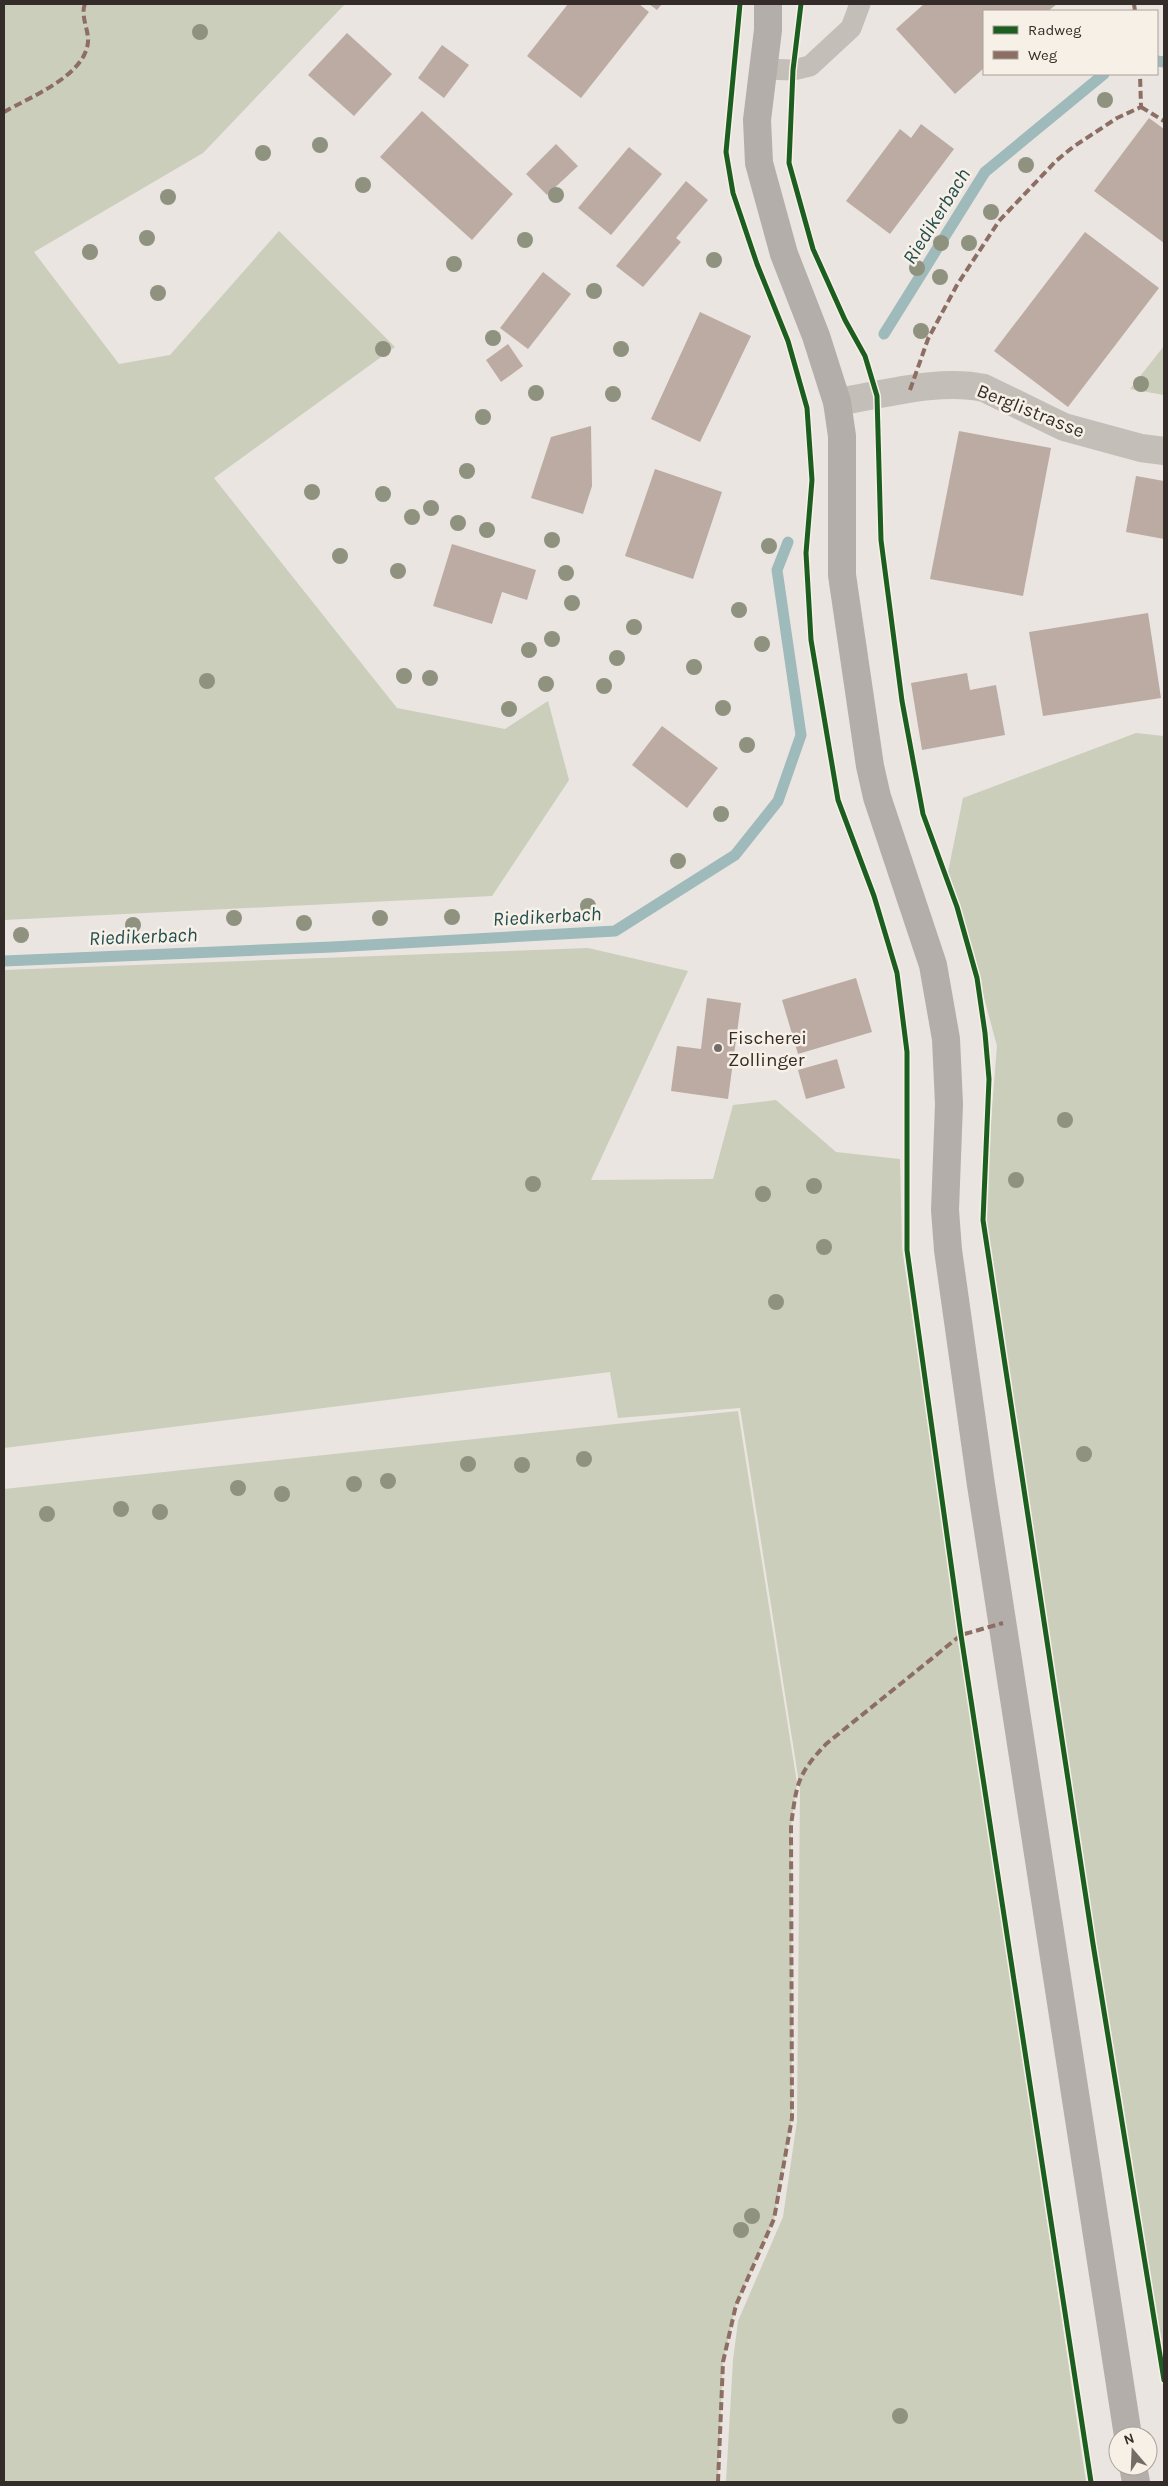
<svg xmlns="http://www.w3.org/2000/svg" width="1168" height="2486" viewBox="0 0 1168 2486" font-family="Karla,sans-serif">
<rect width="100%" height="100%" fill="#eae5e0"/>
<g fill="#cbcebb">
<polygon points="4,4 345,4 203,153 34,252 119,364 170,355 279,231 395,347 214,478 397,708 505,729 548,701 569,780 492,896 4,920"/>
<polygon points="1164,346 1164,395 1130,389"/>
<polygon points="1136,733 1164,736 1164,2380 1093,1944 983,1220 997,1046 968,938 946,882 963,798"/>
<polygon points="588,948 688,971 591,1180 713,1179 733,1105 776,1100 836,1152 900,1159 902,1248 1086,2482 726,2482 733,2360 738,2321 783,2217 797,2121 800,1789 740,1408 618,1418 610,1372 4,1448 4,970"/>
<polygon points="738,1411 797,1783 791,1826 792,2118 774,2219 736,2305 723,2362 718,2482 4,2482 4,1489"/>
</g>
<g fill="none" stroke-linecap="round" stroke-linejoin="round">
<g stroke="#9ebaba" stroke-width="11">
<polyline points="1157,61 1164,62"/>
<polyline points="884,334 985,172 1104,74"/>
<polyline points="4,961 332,947 615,931 735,855 778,801 801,735 777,570 788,542"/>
</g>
</g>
<g fill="#bcaba3">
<polygon points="568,4 639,4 649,12 581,98 527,56"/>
<polygon points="649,4 662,4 657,10"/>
<polygon points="924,4 1057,4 1048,11 984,11 984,68 955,94 896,29"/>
<polygon points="347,33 392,74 354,116 308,75"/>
<polygon points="442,45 469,65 444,98 418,78"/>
<polygon points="422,111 513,194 472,240 380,157"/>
<polygon points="1149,118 1164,129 1164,243 1094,191"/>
<polygon points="921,124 954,149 890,234 846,201 900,129 911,138"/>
<polygon points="556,144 578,166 547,195 526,174"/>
<polygon points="629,147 662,174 611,235 578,208"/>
<polygon points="686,181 708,200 676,238 681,242 643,287 616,266"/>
<polygon points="1085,232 1159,288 1068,407 994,351"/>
<polygon points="543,272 571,294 528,349 500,328"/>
<polygon points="700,312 751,336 700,442 651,419"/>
<polygon points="508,344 523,366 501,382 486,360"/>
<polygon points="591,426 592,486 583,514 531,498 551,437"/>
<polygon points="959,431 1051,448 1023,596 930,579"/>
<polygon points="655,469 722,492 693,579 625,556"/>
<polygon points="1136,476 1164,481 1164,539 1126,532"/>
<polygon points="452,544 536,570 527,600 502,592 492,624 433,606"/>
<polygon points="1148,613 1161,698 1043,716 1029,632"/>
<polygon points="967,673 970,690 996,685 1005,735 922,750 911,683"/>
<polygon points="662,726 718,768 687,808 632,765"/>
<polygon points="856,978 872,1032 798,1054 782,1000"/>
<polygon points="707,998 741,1003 728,1099 671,1091 677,1046 701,1049"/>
<polygon points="837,1059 845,1088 806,1099 798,1070"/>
</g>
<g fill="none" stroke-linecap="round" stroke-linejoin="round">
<polyline stroke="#c4beb9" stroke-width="21" points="763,69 793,70 810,66 851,28 860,4"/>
<path stroke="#c4beb9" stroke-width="28" d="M837,402c44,-7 103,-24 147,-14l80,39 77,21 23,3"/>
<g stroke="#b4aeaa" stroke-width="28">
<polyline points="768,4 768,30 757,120 759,163 784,254 816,336 837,402 842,436 842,575 870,766 877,797 933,965 946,1039 949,1104 945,1210 948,1250 981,1485 1128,2436"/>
<polyline points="1133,2466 1136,2482"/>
</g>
<g stroke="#8d6e63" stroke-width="4" stroke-dasharray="8 4" stroke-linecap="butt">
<polyline points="1134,4 1135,11"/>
<polyline points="1141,107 1164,121"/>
<path d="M4,112c26,-15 81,-36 84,-70 1,-12 -8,-27 -3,-38"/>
<polyline points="910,390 928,339 957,285 999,221 1056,161 1073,147 1117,118 1141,107 1140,74"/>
<path d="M718,2482l5,-120 13,-57 38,-86 18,-101 -1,-293c6,-41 5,-49 35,-81l135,-109 42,-12"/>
</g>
<defs>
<g id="cycleway">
<polyline points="740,4 726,152 733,193 757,264 788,341 807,408 812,480 806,553 811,640 838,800 874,896 897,973 907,1052 907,1250 961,1635 1091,2482"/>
<polyline points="801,4 793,70 789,163 813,249 845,320 865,356 877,396 881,540 902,701 923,814 957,907 977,978 985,1033 989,1079 983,1220 1093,1944 1164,2380"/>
</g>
</defs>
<use href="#cycleway" stroke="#f7f0e7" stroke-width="8"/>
<use href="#cycleway" stroke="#1b5e20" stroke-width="5"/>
</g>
<g fill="#8e927e">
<circle cx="200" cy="32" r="8"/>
<circle cx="1105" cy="100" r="8"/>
<circle cx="320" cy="145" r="8"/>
<circle cx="263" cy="153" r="8"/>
<circle cx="1026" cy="165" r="8"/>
<circle cx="363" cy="185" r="8"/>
<circle cx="556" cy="195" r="8"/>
<circle cx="168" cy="197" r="8"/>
<circle cx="991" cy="212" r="8"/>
<circle cx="147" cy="238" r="8"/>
<circle cx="525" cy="240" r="8"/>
<circle cx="941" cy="243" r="8"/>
<circle cx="969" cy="243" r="8"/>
<circle cx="90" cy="252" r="8"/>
<circle cx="714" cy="260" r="8"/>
<circle cx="454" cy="264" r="8"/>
<circle cx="917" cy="268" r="8"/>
<circle cx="940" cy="277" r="8"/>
<circle cx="594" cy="291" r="8"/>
<circle cx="158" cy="293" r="8"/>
<circle cx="921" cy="331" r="8"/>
<circle cx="493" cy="338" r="8"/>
<circle cx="383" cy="349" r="8"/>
<circle cx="621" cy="349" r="8"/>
<circle cx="1141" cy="384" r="8"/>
<circle cx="536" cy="393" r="8"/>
<circle cx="613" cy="394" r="8"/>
<circle cx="483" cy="417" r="8"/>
<circle cx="467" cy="471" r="8"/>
<circle cx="312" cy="492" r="8"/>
<circle cx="383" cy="494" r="8"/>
<circle cx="431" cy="508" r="8"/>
<circle cx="412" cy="517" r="8"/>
<circle cx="458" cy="523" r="8"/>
<circle cx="487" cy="530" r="8"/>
<circle cx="552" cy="540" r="8"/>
<circle cx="769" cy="546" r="8"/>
<circle cx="340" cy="556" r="8"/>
<circle cx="398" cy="571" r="8"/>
<circle cx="566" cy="573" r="8"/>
<circle cx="572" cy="603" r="8"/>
<circle cx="739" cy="610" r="8"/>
<circle cx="634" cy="627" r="8"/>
<circle cx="552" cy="639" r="8"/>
<circle cx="762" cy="644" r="8"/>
<circle cx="529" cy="650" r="8"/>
<circle cx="617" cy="658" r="8"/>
<circle cx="694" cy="667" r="8"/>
<circle cx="404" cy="676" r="8"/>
<circle cx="430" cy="678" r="8"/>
<circle cx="207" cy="681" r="8"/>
<circle cx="546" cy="684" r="8"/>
<circle cx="604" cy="686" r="8"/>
<circle cx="723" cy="708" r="8"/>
<circle cx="509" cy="709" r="8"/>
<circle cx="747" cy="745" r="8"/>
<circle cx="721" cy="814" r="8"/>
<circle cx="678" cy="861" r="8"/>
<circle cx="588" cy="906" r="8"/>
<circle cx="452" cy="917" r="8"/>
<circle cx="234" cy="918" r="8"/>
<circle cx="380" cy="918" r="8"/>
<circle cx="304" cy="923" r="8"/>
<circle cx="133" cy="925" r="8"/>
<circle cx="21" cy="935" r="8"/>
<circle cx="1065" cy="1120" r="8"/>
<circle cx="1016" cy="1180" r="8"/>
<circle cx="533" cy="1184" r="8"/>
<circle cx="814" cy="1186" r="8"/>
<circle cx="763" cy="1194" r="8"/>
<circle cx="824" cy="1247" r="8"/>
<circle cx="776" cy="1302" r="8"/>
<circle cx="1084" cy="1454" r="8"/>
<circle cx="584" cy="1459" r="8"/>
<circle cx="468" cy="1464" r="8"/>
<circle cx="522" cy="1465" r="8"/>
<circle cx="388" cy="1481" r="8"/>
<circle cx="354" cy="1484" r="8"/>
<circle cx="238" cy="1488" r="8"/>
<circle cx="282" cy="1494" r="8"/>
<circle cx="121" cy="1509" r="8"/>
<circle cx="160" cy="1512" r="8"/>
<circle cx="47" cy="1514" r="8"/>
<circle cx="752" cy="2216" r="8"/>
<circle cx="741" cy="2230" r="8"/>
<circle cx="900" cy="2416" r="8"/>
</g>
<circle fill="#736d68" stroke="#f7f0e7" stroke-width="2" cx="718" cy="1048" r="5"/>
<g text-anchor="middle" stroke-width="5" stroke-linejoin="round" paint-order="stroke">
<g font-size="19" fill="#332c28" stroke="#f7f0e7">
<text transform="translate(1031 410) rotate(22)" y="7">Berglistrasse</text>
</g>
<g font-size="19" fill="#332c28" stroke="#f7f0e7" text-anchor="start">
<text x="728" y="1044">Fischerei<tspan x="728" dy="22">Zollinger</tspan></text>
</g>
<g font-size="20" font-style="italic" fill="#224d50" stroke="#f7f0e7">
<text transform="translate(936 216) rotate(-58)" y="7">Riedikerbach</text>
<text transform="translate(547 916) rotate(-3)" y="7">Riedikerbach</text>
<text transform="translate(143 936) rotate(-2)" y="7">Riedikerbach</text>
</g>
</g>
<rect width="1168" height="2486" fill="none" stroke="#332c28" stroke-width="10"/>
<rect x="983" y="10" width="175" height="65" fill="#f7f0e7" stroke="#a9a29b"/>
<rect x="993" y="26" width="25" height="8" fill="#1b5e20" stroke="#a9a29b"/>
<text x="1028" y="35" font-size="15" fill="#332c28">Radweg</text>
<rect x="993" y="51" width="25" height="8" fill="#8d6e63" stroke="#a9a29b"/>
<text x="1028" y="60" font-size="15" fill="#332c28">Weg</text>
<g transform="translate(1133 2451) rotate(341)"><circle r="24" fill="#f7f0e7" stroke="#a9a29b"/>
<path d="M0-4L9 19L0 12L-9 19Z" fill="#736d68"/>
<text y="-8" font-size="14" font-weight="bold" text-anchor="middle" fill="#332c28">N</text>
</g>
</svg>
